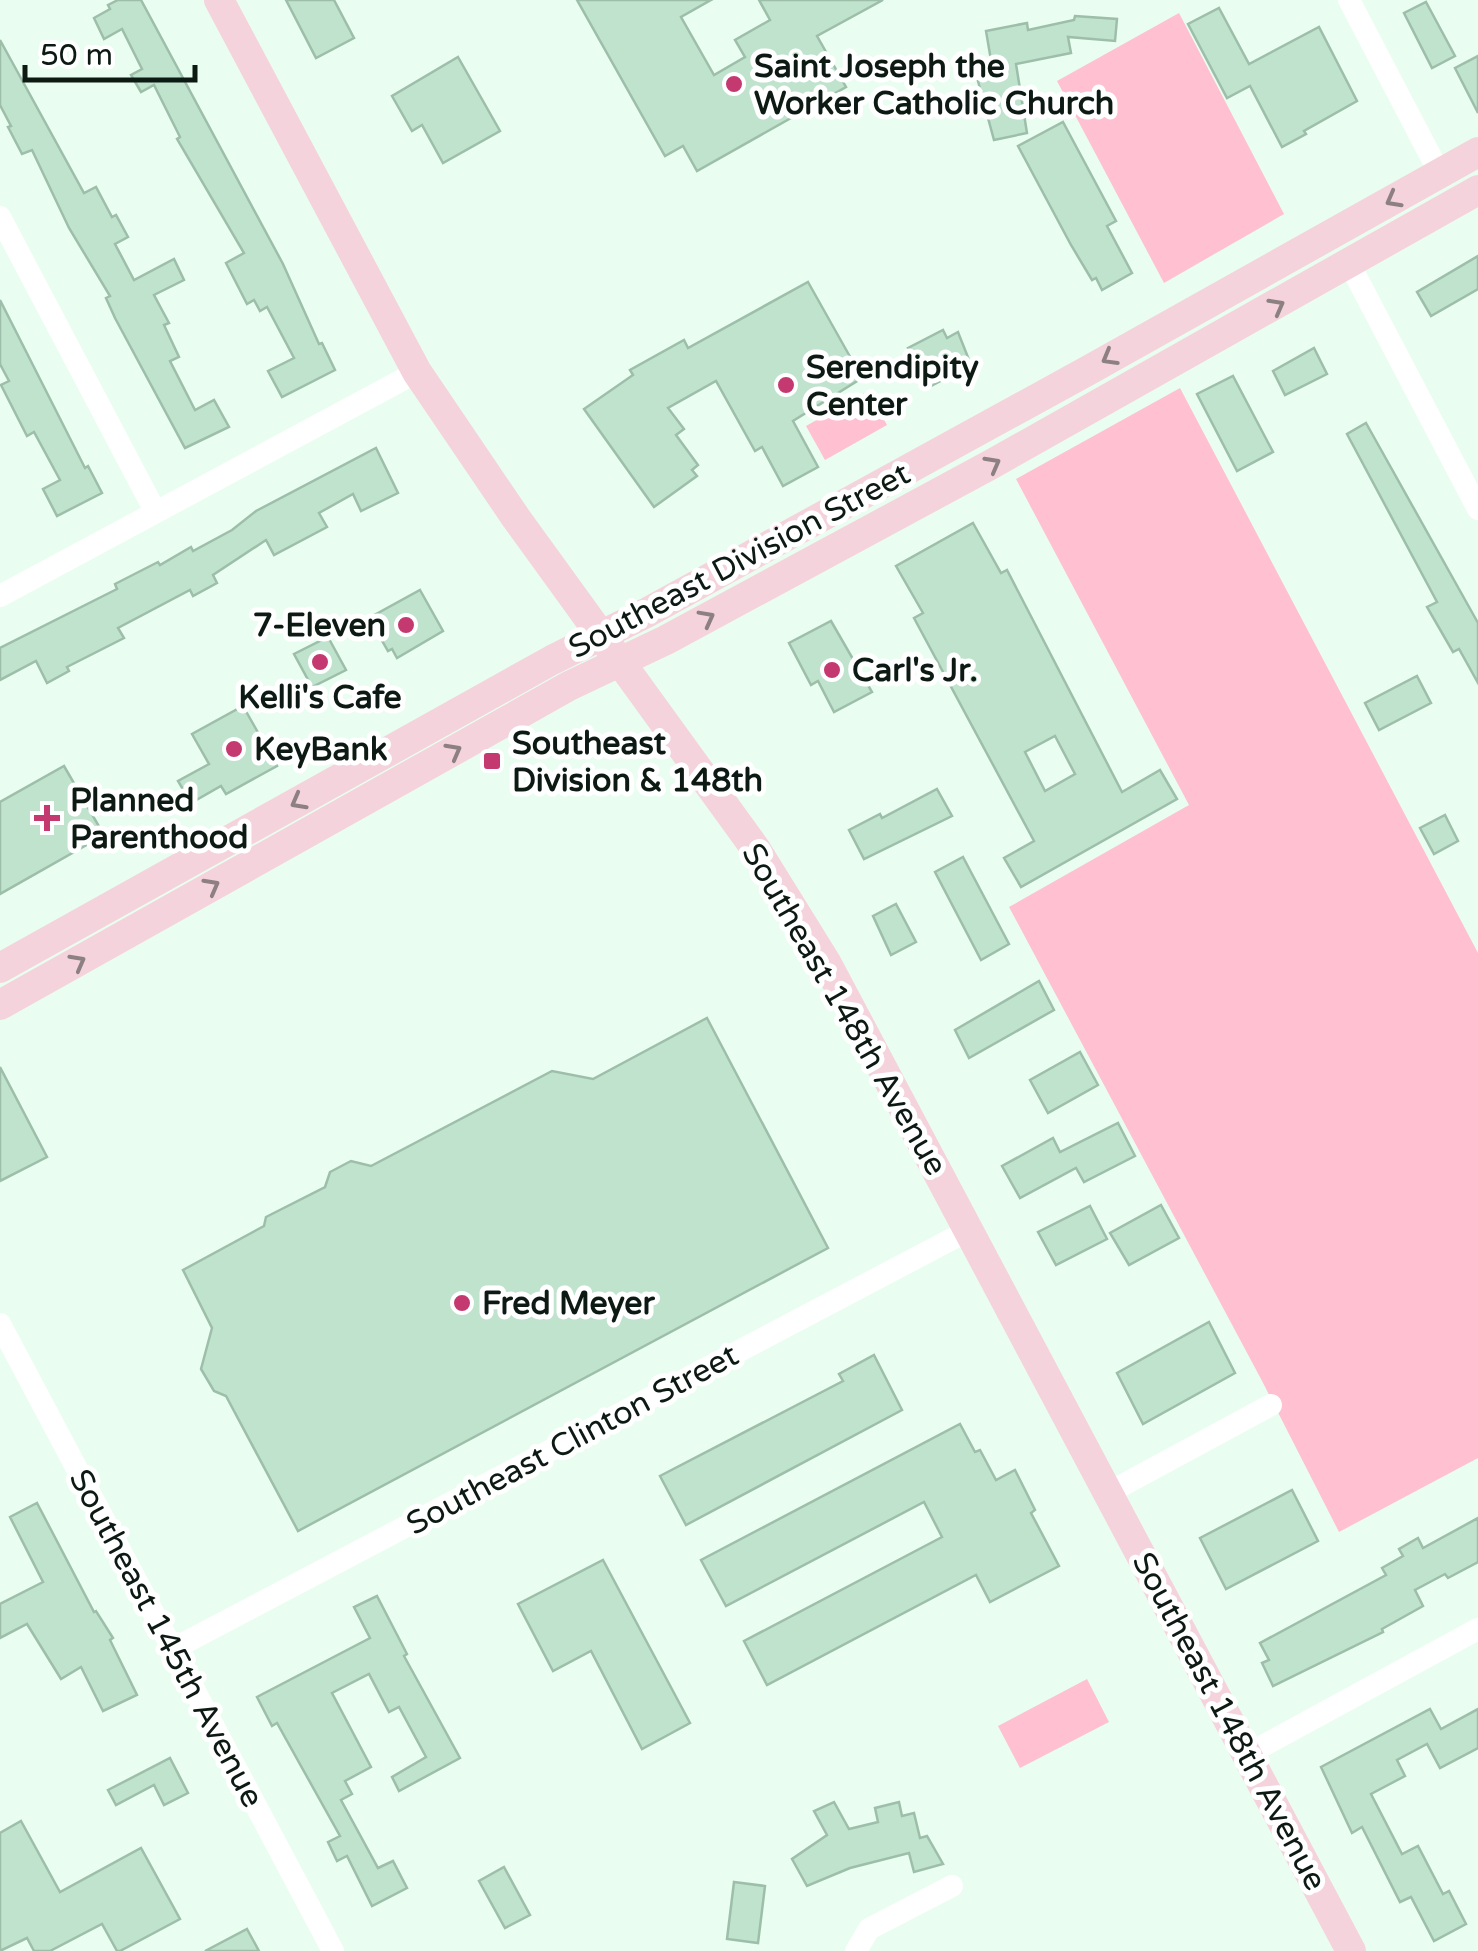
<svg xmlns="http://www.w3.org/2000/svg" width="1478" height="1951" viewBox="0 0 1478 1951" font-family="'Varela Round',sans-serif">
<rect width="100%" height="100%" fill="#e9fef1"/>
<g fill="#ffc0d1">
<polygon points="1179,13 1284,214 1164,283 1057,81"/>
<polygon points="1180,388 1478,953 1478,1458 1339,1532 1261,1379 1009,907 1189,805 1016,479"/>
<polygon points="868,391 887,425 825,460 806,426"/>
<polygon points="1087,1679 1109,1722 1020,1768 998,1726"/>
</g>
<g fill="#c0e3ce" stroke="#9dbfaa" stroke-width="2.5" fill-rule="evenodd">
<polygon points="118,0 141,0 283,264 319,344 322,343 335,370 282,397 268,371 294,358 267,307 260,311 254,300 247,304 226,263 244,253 177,139 180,137 154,85 141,92 131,75 142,69 122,29 104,39 94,18 110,9 108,5"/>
<polygon points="286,0 334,0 354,38 316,58"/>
<polygon points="577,0 711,0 681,17 714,75 745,57 735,40 770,20 759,0 883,0 817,36 846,87 697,171 683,146 665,156"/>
<polygon points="1426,2 1455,56 1432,68 1404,13"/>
<polygon points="1219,8 1249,64 1319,27 1357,101 1304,131 1306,134 1282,147 1250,86 1227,98 1188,24"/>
<polygon points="1075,16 1117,19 1115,41 1068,37 1071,53 1016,64 1027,133 994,140 975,70 992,66 986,31 1027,23 1028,30 1074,20"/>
<polygon points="0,40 84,193 96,187 112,217 116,215 128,237 115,244 134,280 174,259 184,280 154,295 169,323 164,325 179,357 170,361 195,410 214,400 229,427 185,448 115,318 106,298 110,296 69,228 32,150 22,154 8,127 11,126 0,105"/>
<polygon points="1478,56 1478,113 1455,68"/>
<polygon points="458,57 500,131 443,163 422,125 412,131 392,96"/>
<polygon points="1063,122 1116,221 1107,226 1132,273 1102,290 1096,278 1092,280 1071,245 1018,146"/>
<polygon points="1478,256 1478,289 1431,316 1417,292"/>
<polygon points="808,282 862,378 793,421 818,467 783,486 762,447 755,451 716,381 668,408 684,429 676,435 698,465 692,470 697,476 654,507 584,409 633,375 630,370 684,340 688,348"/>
<polygon points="0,300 85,468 88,466 102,493 57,516 43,489 60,480 34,432 27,436 1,385 9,381 0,364"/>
<polygon points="943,330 947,338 958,332 971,365 929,387 908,348"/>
<polygon points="1314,348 1327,374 1285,395 1273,371"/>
<polygon points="1233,376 1273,452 1237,471 1197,394"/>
<polygon points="1366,423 1478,623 1478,683 1459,649 1453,652 1427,607 1437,602 1347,434"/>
<polygon points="376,448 398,493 361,511 353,494 319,513 327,527 274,555 266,540 213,575 217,583 193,596 190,590 118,628 124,638 67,667 69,671 47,683 36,661 0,680 0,648 117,589 115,584 158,562 160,565 191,547 193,551 232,530 256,511"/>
<path d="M973,523l28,50 6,-3 115,222 38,-22 17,29 -156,88 -17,-29 30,-17 -120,-223 9,-5 -27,-47zM1055,736l20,38 -30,17 -20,-39z"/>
<polygon points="420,590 443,631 397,658 392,649 388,651 369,618"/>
<polygon points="831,621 872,692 834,712 818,681 811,685 789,643"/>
<polygon points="328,637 346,670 312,687 294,654"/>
<polygon points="1417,676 1431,703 1379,730 1365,703"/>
<polygon points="243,706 277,766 226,794 221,786 191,803 178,781 209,764 192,734"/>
<polygon points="64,766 104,835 0,894 0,802"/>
<polygon points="937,789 952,816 864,859 849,830 880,814 882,818"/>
<polygon points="1445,815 1458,841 1434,854 1420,828"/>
<polygon points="963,857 1009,944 981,960 935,872"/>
<polygon points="896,904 916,942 891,955 873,916"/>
<polygon points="1039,981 1054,1010 969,1058 955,1030"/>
<polygon points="707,1018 828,1248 298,1531 226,1396 214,1391 201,1369 212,1328 183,1270 264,1226 266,1217 325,1187 330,1172 351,1161 371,1166 552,1071 593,1079"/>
<polygon points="1080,1052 1098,1085 1048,1113 1030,1080"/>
<polygon points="0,1067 47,1157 0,1181"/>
<polygon points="1118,1123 1135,1156 1084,1182 1076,1168 1020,1198 1002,1166 1053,1138 1060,1152"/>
<polygon points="1161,1205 1179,1238 1129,1265 1110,1233"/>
<polygon points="1090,1206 1107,1239 1056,1265 1038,1232"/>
<polygon points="1209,1322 1235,1373 1143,1424 1117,1373"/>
<polygon points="874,1355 902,1410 686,1525 660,1476 843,1381 839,1374"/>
<polygon points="960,1424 975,1452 980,1450 996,1480 1015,1470 1035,1510 1031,1513 1059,1566 990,1602 976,1575 767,1685 744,1641 942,1537 924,1502 726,1606 701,1560"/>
<polygon points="1292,1490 1318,1541 1226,1589 1200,1538"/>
<polygon points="37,1503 94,1612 96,1611 113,1638 110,1640 137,1695 103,1711 81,1667 61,1679 27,1624 0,1638 0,1604 43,1582 10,1517"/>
<polygon points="1478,1518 1478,1562 1448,1578 1445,1574 1415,1590 1423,1606 1382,1629 1383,1632 1273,1686 1262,1663 1269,1660 1260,1643 1386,1575 1382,1568 1403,1556 1399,1549 1418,1538 1423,1548"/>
<polygon points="603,1560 690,1723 642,1749 591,1651 553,1671 518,1604"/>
<polygon points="377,1596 407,1654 404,1656 460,1758 399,1791 392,1777 426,1757 399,1707 389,1712 369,1674 332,1693 371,1767 345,1781 352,1794 341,1800 378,1868 393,1861 407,1888 372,1906 347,1856 337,1861 328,1842 340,1836 277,1723 272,1726 257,1697 370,1638 354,1607"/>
<polygon points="1430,1709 1441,1729 1478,1709 1478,1748 1440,1768 1427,1744 1397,1760 1405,1776 1371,1794 1402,1854 1418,1846 1443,1894 1449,1891 1466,1924 1434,1941 1411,1897 1400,1902 1362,1827 1352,1833 1321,1767"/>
<polygon points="170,1758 188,1793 164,1805 154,1785 116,1805 108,1790"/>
<polygon points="834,1802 849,1829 878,1822 875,1808 899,1802 902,1816 914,1813 920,1838 927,1836 943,1864 914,1872 909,1853 850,1868 807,1886 792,1859 827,1835 814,1811"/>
<polygon points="21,1821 60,1892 141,1848 180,1919 120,1951 117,1951 102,1924 50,1951 34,1951 27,1938 0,1951 0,1833"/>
<polygon points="504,1867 530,1915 505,1928 479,1881"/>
<polygon points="734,1882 765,1886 758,1943 727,1939"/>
<polygon points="247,1929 259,1951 205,1951"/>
</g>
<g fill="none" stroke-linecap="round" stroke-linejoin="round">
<g stroke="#fff" stroke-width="22">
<polyline points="1349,0 1440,174"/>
<polyline points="0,217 155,511"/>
<polyline points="1350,265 1478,509"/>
<polyline points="0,596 417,372"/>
<polyline points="0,1324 333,1951"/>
<polyline points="1110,1492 1271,1405"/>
<polyline points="173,1649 971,1229"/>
<polyline points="1248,1754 1478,1629"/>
<polyline points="856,1951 869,1929 952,1886"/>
</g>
<g stroke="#f5d3dc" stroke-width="30">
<polyline points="219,0 417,372 516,518 755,848 827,964 1351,1951"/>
<polyline points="0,968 552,660 648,612 1089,370 1478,152"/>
<polyline points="0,1005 569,686 666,640 990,465 1478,190"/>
</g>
</g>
<defs><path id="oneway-chevron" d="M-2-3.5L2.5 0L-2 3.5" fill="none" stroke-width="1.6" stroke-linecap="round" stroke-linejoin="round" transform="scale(2.5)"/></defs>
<g stroke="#8d8082">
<use href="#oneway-chevron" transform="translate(1393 200) rotate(151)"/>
<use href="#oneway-chevron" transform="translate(1277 306) rotate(-29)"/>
<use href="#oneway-chevron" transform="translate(1109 358) rotate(150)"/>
<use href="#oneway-chevron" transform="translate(993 464) rotate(-29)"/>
<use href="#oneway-chevron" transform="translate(707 618) rotate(-28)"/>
<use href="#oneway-chevron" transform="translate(454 751) rotate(-29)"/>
<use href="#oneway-chevron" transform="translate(298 802) rotate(151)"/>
<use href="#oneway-chevron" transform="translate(212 886) rotate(-29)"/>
<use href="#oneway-chevron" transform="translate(78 962) rotate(-29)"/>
</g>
<g fill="#c4396f" stroke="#fff" stroke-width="4">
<circle cx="734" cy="84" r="10"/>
<circle cx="786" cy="385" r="10"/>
<circle cx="406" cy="625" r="10"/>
<circle cx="320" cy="662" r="10"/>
<circle cx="832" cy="670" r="10"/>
<circle cx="234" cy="749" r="10"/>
<rect x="482" y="751" width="20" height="20" rx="5"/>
<path d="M42 803h10v10h10v10h-10v10h-10v-10h-10v-10h10z"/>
<circle cx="462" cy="1303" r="10"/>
</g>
<g text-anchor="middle" stroke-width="10" stroke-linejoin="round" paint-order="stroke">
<g font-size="32" font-weight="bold" fill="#0d1a13" stroke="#fff" text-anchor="start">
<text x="754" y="77">Saint Joseph the<tspan x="754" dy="37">Worker Catholic Church</tspan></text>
<text x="806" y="378">Serendipity<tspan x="806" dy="37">Center</tspan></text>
<text x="386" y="636" text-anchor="end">7-Eleven</text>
<text x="852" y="681">Carl's Jr.</text>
<text x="320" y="708" text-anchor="middle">Kelli's Cafe</text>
<text x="512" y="754">Southeast<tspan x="512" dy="37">Division &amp; 148th</tspan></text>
<text x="254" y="760">KeyBank</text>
<text x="70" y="811">Planned<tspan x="70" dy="37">Parenthood</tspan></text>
<text x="482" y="1314">Fred Meyer</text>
</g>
<g font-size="32" fill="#0d1a13" stroke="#fff">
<text transform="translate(739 560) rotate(-28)" y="11">Southeast Division Street</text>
<text transform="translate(845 1009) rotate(60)" y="11">Southeast 148th Avenue</text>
<text transform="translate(572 1439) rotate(-28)" y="11">Southeast Clinton Street</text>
<text transform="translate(167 1638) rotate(62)" y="11">Southeast 145th Avenue</text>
<text transform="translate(1230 1721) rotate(62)" y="11">Southeast 148th Avenue</text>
</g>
</g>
<path d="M25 65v15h170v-15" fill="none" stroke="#0d1a13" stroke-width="5"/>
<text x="40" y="65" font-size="30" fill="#0d1a13" stroke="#ffffff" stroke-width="8" paint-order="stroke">50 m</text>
</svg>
